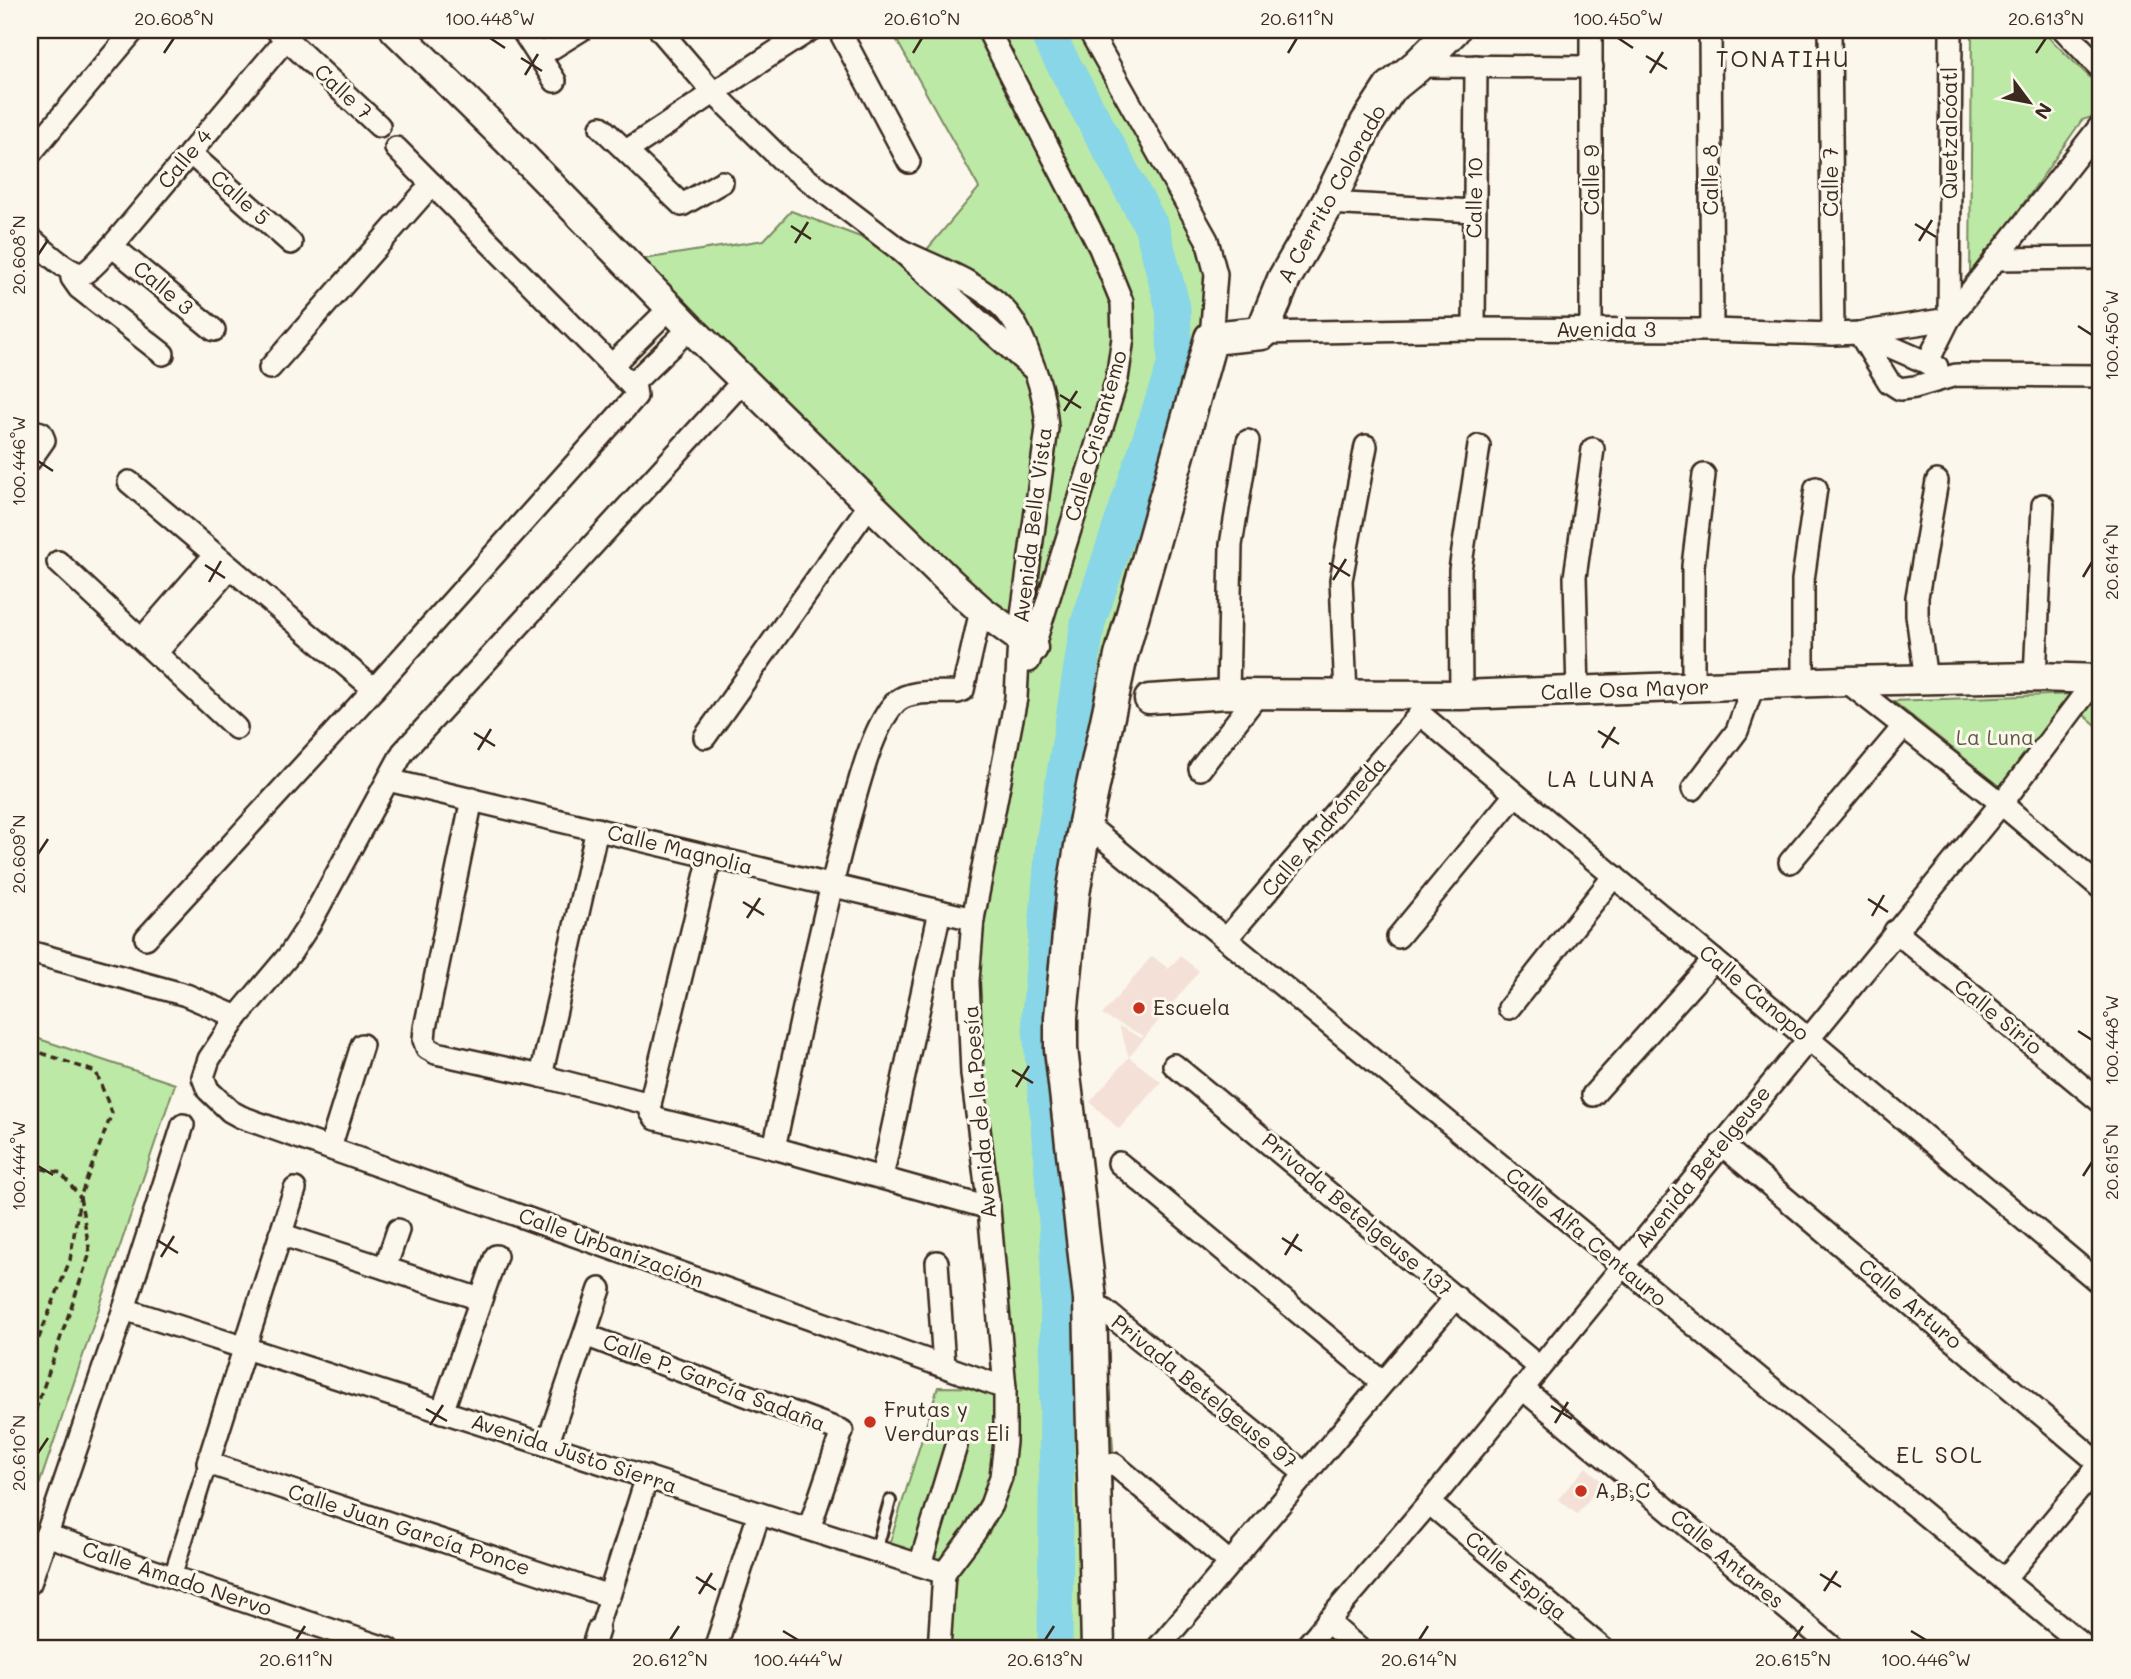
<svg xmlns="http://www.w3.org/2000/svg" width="2131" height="1679" viewBox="0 0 2131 1679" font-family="Mali,sans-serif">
<rect width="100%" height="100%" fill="#fbf7ec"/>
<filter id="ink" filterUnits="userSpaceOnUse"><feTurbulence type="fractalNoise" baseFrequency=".0143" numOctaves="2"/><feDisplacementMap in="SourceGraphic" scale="14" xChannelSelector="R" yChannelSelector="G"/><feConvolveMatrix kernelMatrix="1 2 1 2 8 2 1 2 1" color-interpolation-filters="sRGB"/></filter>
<g filter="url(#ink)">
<g fill="#f4e0d6">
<polygon points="1152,956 1169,969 1180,956 1199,971 1129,1057 1161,1082 1119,1129 1090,1102 1129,1057 1119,1026 1141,1038 1144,1036 1102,1015"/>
<polygon points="1586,1467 1603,1483 1577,1514 1558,1499"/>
</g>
<g fill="#bde9a6" stroke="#7c8a62" stroke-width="2">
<polygon points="891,30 1089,30 1216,274 1121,656 1061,1017 1104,1310 1114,1464 1097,1632 1098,1649 935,1649 944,1573 886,1555 938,1387 1004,1388 978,1124 973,919 1019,638 625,262 764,240 791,211 919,259 979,188"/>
<polygon points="1972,30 2041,30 2101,88 2101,114 2082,120 1970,280"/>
<polygon points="2101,693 2101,729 2069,703 2002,788 1893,701"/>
<polygon points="30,1036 175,1084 30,1512"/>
</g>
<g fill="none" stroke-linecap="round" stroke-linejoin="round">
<polyline stroke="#88d6e7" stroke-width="35" points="1045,30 1152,228 1173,308 1175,363 1088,623 1053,843 1039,1015 1058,1248 1055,1649"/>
<defs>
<polyline id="service" points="876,1551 890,1501"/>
<g id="pedestrian">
<polyline points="172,1578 208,1463"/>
<polyline points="598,1630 609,1596"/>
</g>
<g id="minor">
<polyline points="277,30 379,126"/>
<polyline points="522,30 555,81"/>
<polyline points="660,30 713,92 782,160 900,250 1033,369"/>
<polyline points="839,30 909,162"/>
<polyline points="988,30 1100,248 1122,302 1123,338 1117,379 1029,661"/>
<polyline points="1089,30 1207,240 1216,274 1211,338"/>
<polyline points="1591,30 1591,330"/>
<polyline points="1710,30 1712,330"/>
<polyline points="1830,30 1833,334"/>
<polyline points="2064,30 2101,69"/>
<polyline points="539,56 581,30"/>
<polyline points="1417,66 1592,67"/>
<polyline points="601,127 682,205 722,182"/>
<path d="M626,151c62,-40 121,-82 184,-121"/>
<polyline points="190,153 291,243"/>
<polyline points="30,154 134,30"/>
<polyline points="1328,203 1474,211"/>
<path d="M30,238c10,8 42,40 54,35 10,-5 20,-19 28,-27l174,-207"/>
<polyline points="112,246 214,330"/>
<path d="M900,250c34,17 76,30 103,58 14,14 22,35 28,52 10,25 14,41 16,68l-28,210 -3,60 -43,221 -5,62 4,93 17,134 16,180v54l-4,35 -10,28 -16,27 -31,41"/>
<polyline points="1995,259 2101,258"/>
<polyline points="71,271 72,278 79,288 163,354"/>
<polyline points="1474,329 1476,66"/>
<polyline points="1262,333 1474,329 1712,330 1833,334 1859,333 1949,319 1951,30"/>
<polyline points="1859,333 1889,382 1900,389 1915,387 1956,375 2101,376"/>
<polyline points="1859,333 1937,367"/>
<polyline points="1927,363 1949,319 2101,125"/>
<polyline points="612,365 670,308"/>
<polyline points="270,368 432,184"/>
<polyline points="744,380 403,752 309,925 290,954 237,1017 209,1059 203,1077 208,1090 230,1111 241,1117 1005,1388"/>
<polyline points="631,385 690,328"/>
<polyline points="30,430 41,433 44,440 30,460"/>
<polyline points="129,482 374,689"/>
<polyline points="58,562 236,728"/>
<polyline points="142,639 215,555"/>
<polyline points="156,653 230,568"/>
<polyline points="2035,677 2043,505"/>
<polyline points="1926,680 1917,615 1917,597 1937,481"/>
<polyline points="1846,681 1991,795 2101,888"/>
<polyline points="1803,683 1803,580 1816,488"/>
<polyline points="1693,688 1693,566 1704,475"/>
<polyline points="1578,692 1575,577 1593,449"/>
<polyline points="1228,694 1231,545 1248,441"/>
<polyline points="1346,694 1341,580 1366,446"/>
<polyline points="1461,695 1460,570 1479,446"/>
<polyline points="1420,714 2101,1284"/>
<polyline points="705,737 870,504"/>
<polyline points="1200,769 1258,694"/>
<polyline points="388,780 973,919"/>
<polyline points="1693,789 1737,731 1753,686"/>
<polyline points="472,799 425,1028 424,1040 427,1048 436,1053 541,1076 650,1104"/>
<polyline points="1085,823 2088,1649"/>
<polyline points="710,857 650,1104 651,1112 656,1119 774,1148 989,1208"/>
<polyline points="1790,862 1904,726"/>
<polyline points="1895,931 2101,1102"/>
<polyline points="1398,937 1515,795"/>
<polyline points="146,938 374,689 636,396 635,389 631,385 396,148"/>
<polyline points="1226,939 1420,714"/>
<polyline points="30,952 186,995 237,1017"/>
<polyline points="1509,1008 1614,876"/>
<polyline points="1174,1065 1539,1367"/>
<polyline points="541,1076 597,829"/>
<polyline points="1593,1095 1714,960"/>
<polyline points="1721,1144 2100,1464"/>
<polyline points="330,1148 362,1045"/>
<path d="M774,1148c24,-111 46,-223 76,-333 9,-31 23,-90 46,-113 14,-13 43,-9 62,-10l5,-2 18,-80"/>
<polyline points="1119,1163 1382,1382"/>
<polyline points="882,1177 940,911"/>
<polyline points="295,1189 208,1463 609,1596 647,1477"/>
<polyline points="280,1234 480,1299"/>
<polyline points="937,1262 944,1366"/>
<polyline points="385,1268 398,1230"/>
<polyline points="124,1309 944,1573"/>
<polyline points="1104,1310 1304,1473"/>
<polyline points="585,1335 842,1431 809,1529"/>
<polyline points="1522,1388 1835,1649"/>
<polyline points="442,1412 496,1256"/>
<polyline points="547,1445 600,1289"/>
<polyline points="1114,1464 1229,1562"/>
<polyline points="1429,1503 1603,1649"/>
<polyline points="46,1535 388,1649"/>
<polyline points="920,1565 956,1446"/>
<polyline points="2004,1580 2101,1463"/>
<polyline points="30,1583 124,1309 183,1125"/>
<polyline points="1327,1621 1359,1649"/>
<polyline points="592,1649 598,1630"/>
<polyline points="715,1649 759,1514"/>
<polyline points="939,1649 944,1573"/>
<polyline points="1157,1649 1456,1297"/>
<polyline points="1304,1649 1429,1503 2009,794 2096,679"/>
</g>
<g id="tertiary">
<polyline points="395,30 507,140 690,328 951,583 981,610 1033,648"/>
<polyline points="1149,699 1228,694 1461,695 1846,681 2035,677 2101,679"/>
</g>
<polyline id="secondary" points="1098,1649 1090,1299 1061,1049 1061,1017 1073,894 1085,823 1121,656 1211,338 1262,333 1284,279 1328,203 1367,123 1390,88 1417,66 1453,30"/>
</defs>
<use href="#service" stroke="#3b2a1e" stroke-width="16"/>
<use href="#pedestrian" stroke="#3b2a1e" stroke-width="21"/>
<use href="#minor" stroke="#3b2a1e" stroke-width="26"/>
<use href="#tertiary" stroke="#3b2a1e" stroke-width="33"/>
<use href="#secondary" stroke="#3b2a1e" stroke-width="37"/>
<g stroke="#3b2a1e" stroke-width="3.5" stroke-dasharray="7 5" stroke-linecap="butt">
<polyline points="30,1049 96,1072 112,1113 80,1197 90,1253 30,1426"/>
<polyline points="30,1166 61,1173 80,1197 70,1260 30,1360"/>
</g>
<use href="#service" stroke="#fbf7ec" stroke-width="10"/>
<use href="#pedestrian" stroke="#fbf7ec" stroke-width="16"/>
<use href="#minor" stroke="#fbf7ec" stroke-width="21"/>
<use href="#tertiary" stroke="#fbf7ec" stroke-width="28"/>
<use href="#secondary" stroke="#fbf7ec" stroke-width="32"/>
</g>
</g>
<path fill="none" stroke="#3b2a1e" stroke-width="2.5" d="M490,38l15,10M1618,38l15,10M164,53l10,-15M913,53l9,-15M1288,53l9,-15M2036,53l10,-15M1646,56l21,13M521,58l21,13M1650,73l13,-21M525,75l13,-21M1915,224l21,13M791,226l20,13M1919,241l13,-21M795,243l13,-21M38,255l10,-15M2078,326l14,9M1060,395l21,13M1064,411l13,-20M38,461l15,10M1329,563l21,13M205,565l20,13M2083,577l9,-15M1333,580l13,-21M209,582l12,-21M1598,731l21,13M474,733l21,13M1602,748l13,-21M478,750l13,-21M38,854l10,-15M1868,899l20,13M743,902l21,13M1872,916l12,-21M747,918l13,-20M2078,1031l14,9M1012,1070l21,13M1016,1087l13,-21M38,1166l15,9M2083,1176l9,-14M1282,1238l20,13M157,1240l21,13M1285,1255l13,-21M161,1257l13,-21M1551,1406l21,13M426,1409l21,12M1555,1423l13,-21M430,1425l13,-20M38,1453l10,-15M1820,1574l21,13M696,1577l20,13M1824,1591l13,-20M699,1594l13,-21M783,1631l15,9M1911,1631l15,9M296,1640l9,-14M670,1640l9,-14M1045,1640l9,-14M1419,1640l9,-14M1793,1640l10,-14"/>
<g fill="#c8321e" stroke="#fbf7ec" stroke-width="2.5">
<circle cx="1139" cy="1008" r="7"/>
<circle cx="870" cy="1422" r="7"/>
<circle cx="1581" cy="1491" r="7"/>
</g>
<g text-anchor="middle" stroke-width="6" stroke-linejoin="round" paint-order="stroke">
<g font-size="21" fill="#3b2a1e" stroke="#fbf7ec">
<text transform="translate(343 92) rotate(43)" y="7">Calle 7</text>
<text transform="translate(1950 133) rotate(-90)" y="7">Quetzalcóatl</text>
<text transform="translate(185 159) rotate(-50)" y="7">Calle 4</text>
<text transform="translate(1592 180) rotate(-90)" y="7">Calle 9</text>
<text transform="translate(1711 180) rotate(-90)" y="7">Calle 8</text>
<text transform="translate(1831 182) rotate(-90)" y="7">Calle 7</text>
<text transform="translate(1332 194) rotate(-61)" y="7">A Cerrito Colorado</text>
<text transform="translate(240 198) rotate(42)" y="7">Calle 5</text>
<text transform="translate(1475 198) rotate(-89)" y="7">Calle 10</text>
<text transform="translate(163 288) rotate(40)" y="7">Calle 3</text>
<text x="1606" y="337">Avenida 3</text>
<text transform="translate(1096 436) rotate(-74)" y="7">Calle Crisantemo</text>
<text transform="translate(1033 525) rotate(-83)" y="7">Avenida Bella Vista</text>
<text transform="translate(1625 690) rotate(-2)" y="7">Calle Osa Mayor</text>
<text transform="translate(1324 827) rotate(-49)" y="7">Calle Andrómeda</text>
<text transform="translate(680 850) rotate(14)" y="7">Calle Magnolia</text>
<text transform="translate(1754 993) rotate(40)" y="7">Calle Canopo</text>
<text transform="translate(1998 1017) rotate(39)" y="7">Calle Sirio</text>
<text transform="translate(980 1112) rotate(-95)" y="7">Avenida de la Poesía</text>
<text transform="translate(1703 1167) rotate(-51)" y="7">Avenida Betelgeuse</text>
<text transform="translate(1357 1215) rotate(40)" y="7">Privada Betelgeuse 137</text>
<text transform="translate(1586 1237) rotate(40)" y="7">Calle Alfa Centauro</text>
<text transform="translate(611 1248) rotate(20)" y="7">Calle Urbanización</text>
<text transform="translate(1910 1304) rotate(40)" y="7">Calle Arturo</text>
<text transform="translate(714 1383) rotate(21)" y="7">Calle P. García Sadaña</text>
<text transform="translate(1204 1392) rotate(39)" y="7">Privada Betelgeuse 97</text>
<text transform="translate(574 1454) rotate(18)" y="7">Avenida Justo Sierra</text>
<text transform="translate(409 1530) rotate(18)" y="7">Calle Juan García Ponce</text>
<text transform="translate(1727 1559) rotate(40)" y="7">Calle Antares</text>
<text transform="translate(1516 1576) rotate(40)" y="7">Calle Espiga</text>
<text transform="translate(177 1579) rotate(18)" y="7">Calle Amado Nervo</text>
</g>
<g font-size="21" fill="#5c5a40" stroke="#fbf7ec">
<text x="1995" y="745">La Luna</text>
</g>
<g font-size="21" fill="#3b2a1e" stroke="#fbf7ec" text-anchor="start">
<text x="1153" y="1015">Escuela</text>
<text x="884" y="1417">Frutas y<tspan x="884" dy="24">Verduras Eli</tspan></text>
<text x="1595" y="1498">A,B,C</text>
</g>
<g font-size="23" letter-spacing="2" fill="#3b2a1e" stroke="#fbf7ec">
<text x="1783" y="67">TONATIHU</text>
<text x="1602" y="787">LA LUNA</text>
<text x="1940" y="1463">EL SOL</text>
</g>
</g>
<rect width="2131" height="1679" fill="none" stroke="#fbf7ec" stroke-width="77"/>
<g transform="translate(2029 102) rotate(122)" stroke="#fbf7ec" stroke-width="5" paint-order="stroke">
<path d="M0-5L12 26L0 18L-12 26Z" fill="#3b2a1e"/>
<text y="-10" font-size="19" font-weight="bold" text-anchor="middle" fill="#3b2a1e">N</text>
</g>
<rect x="38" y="38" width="2054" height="1602" fill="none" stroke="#3b2a1e" stroke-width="2.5"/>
<g font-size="18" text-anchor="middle" fill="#3b2a1e">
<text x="174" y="25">20.608°N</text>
<text x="490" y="25">100.448°W</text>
<text x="922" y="25">20.610°N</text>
<text x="1297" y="25">20.611°N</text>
<text x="1618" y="25">100.450°W</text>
<text x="2046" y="25">20.613°N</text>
<text transform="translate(19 255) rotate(-90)" y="6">20.608°N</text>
<text transform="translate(2112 335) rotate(-90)" y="6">100.450°W</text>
<text transform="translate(19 461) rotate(-90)" y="6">100.446°W</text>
<text transform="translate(2112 562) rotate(-90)" y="6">20.614°N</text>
<text transform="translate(19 854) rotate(-90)" y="6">20.609°N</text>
<text transform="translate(2112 1040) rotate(-90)" y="6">100.448°W</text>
<text transform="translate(2112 1162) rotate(-90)" y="6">20.615°N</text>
<text transform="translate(19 1166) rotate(-90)" y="6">100.444°W</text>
<text transform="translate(19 1453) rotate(-90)" y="6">20.610°N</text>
<text x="296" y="1666">20.611°N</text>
<text x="670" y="1666">20.612°N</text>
<text x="798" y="1666">100.444°W</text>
<text x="1045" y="1666">20.613°N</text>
<text x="1419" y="1666">20.614°N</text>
<text x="1793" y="1666">20.615°N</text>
<text x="1926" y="1666">100.446°W</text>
</g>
</svg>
